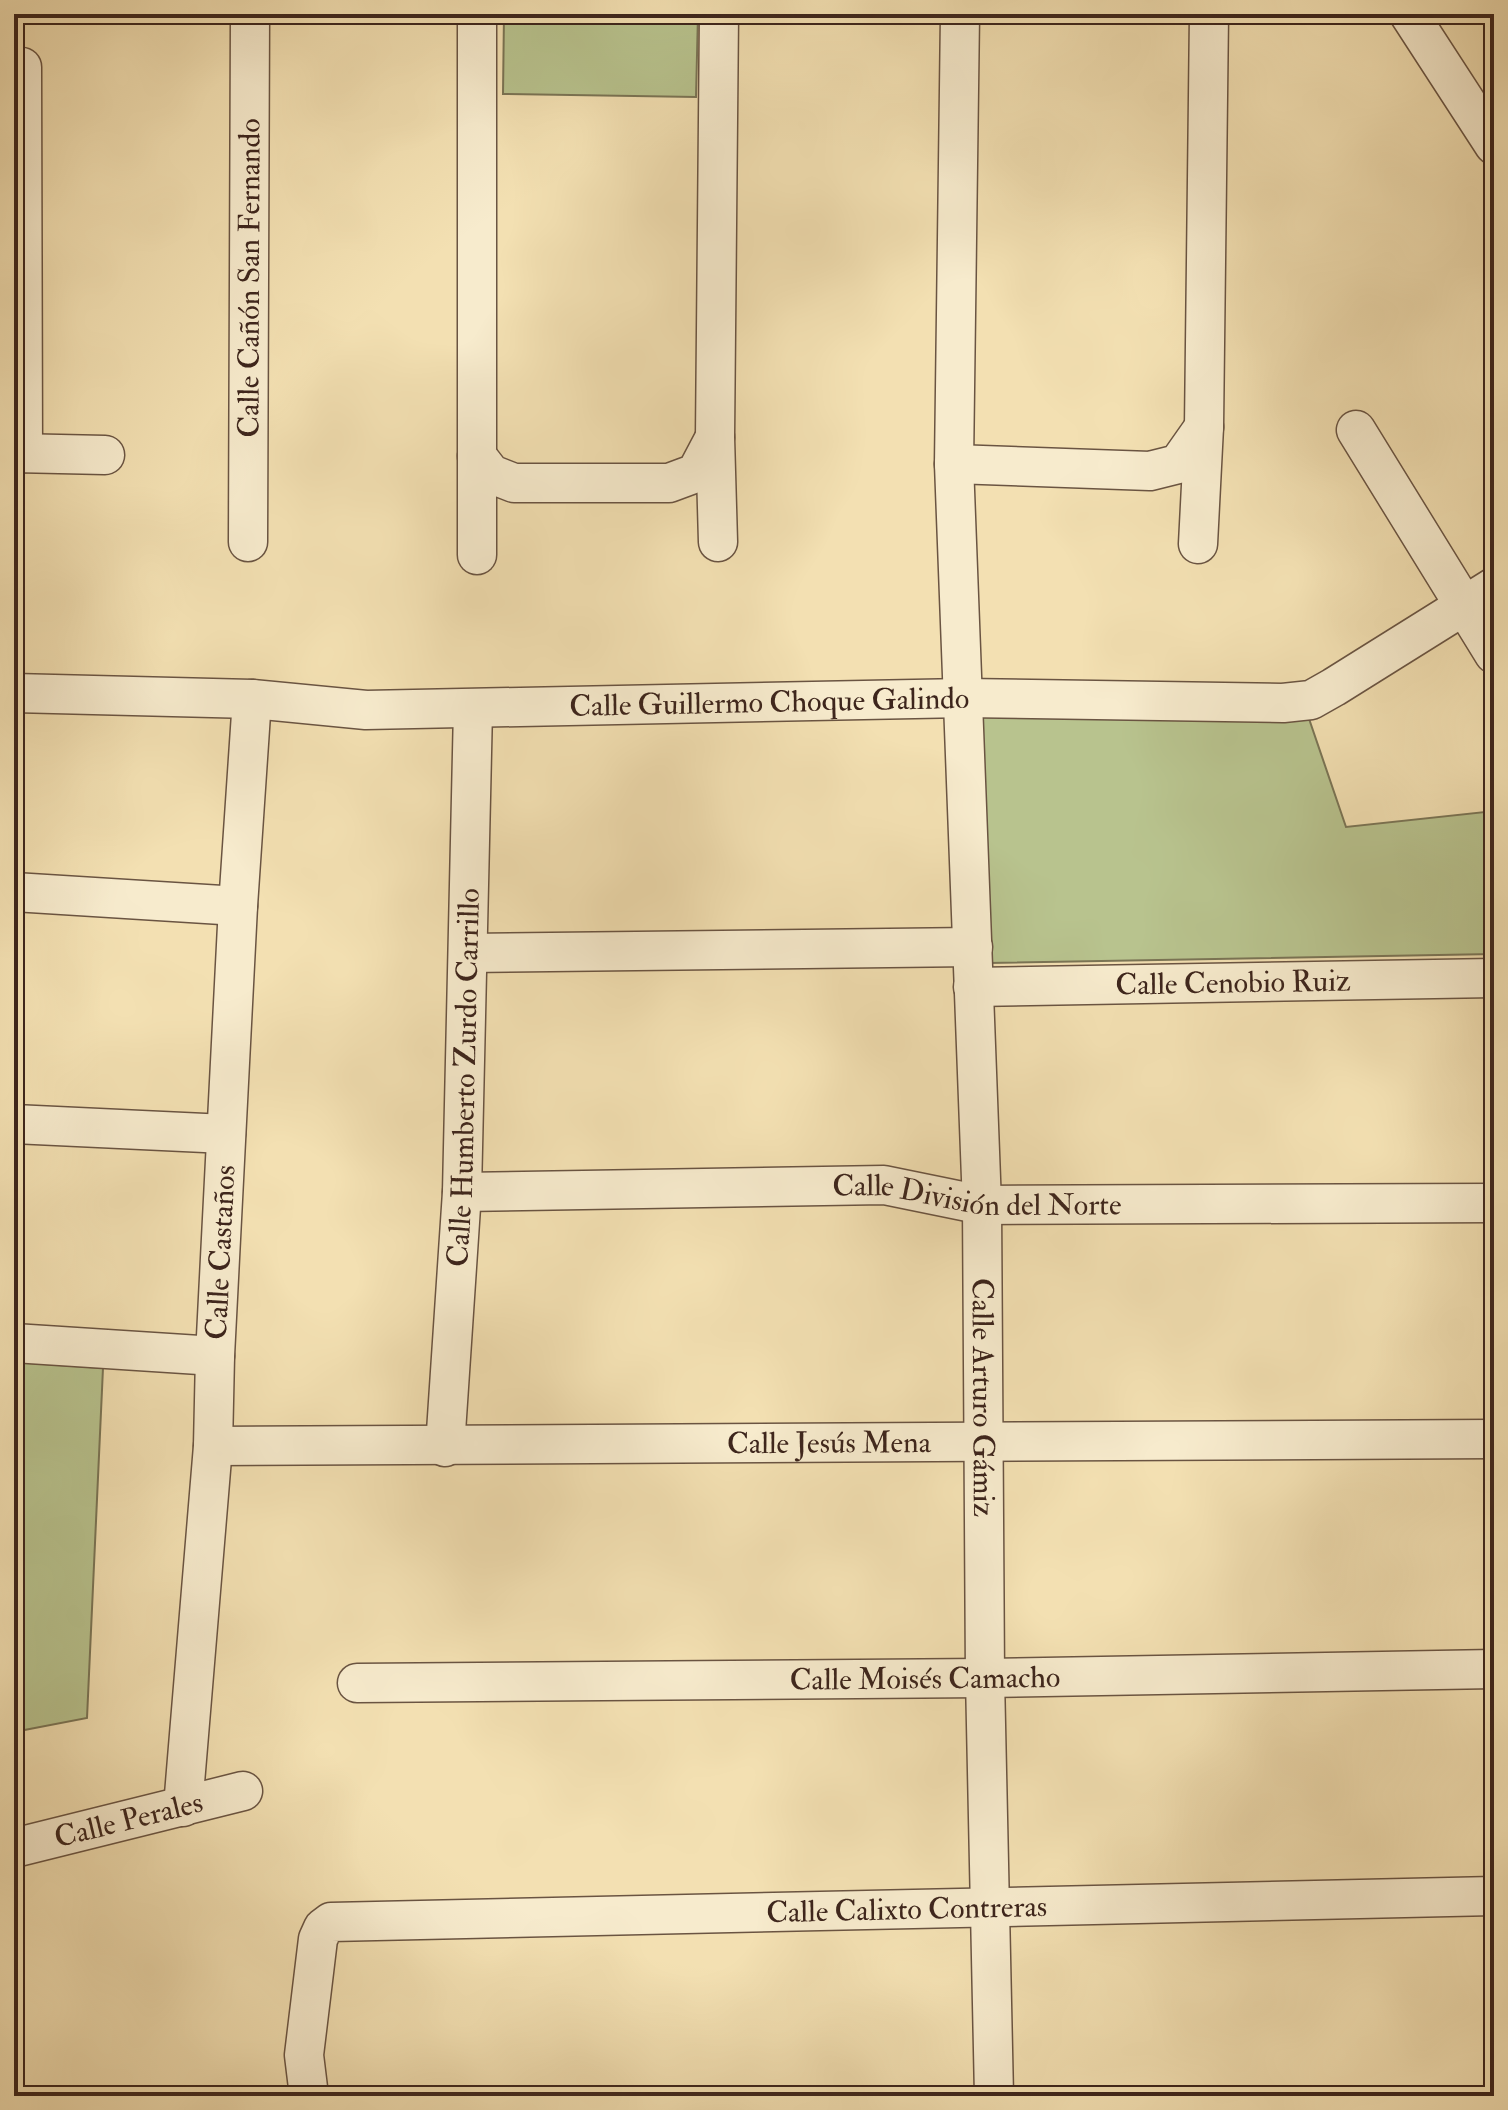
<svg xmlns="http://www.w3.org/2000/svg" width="1508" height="2110" viewBox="0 0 1508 2110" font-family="'IM FELL Double Pica',serif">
<rect width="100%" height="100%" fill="#f3e0b2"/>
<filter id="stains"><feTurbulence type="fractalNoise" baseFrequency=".0025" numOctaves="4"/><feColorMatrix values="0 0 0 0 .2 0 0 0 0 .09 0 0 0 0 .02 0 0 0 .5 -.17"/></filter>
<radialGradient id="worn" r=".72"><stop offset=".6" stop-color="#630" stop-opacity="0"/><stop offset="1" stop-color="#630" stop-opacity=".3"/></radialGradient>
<g fill="#b8c38e" stroke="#7a7455" stroke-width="2">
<polygon points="504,14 698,14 696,97 503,94"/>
<polygon points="980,708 1306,710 1346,827 1494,811 1494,954 989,963"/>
<polygon points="14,1362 103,1368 87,1718 14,1732"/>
</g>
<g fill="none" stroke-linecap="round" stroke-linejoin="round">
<defs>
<g id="street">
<polyline points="477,14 477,555"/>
<path id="s1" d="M960,14l-6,450 28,741 3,473 9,418"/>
<polyline points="1409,14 1494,145"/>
<polyline points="22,67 23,453"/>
<polyline points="1356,430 1494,654"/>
<polyline points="14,453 105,455"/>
<polyline points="477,456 491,474 514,483 669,483 696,473 715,437"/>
<polyline points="954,464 1150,471 1178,464 1204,427"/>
<path id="s2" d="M248,542l2,-528"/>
<polyline points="718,542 715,437 719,14"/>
<polyline points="1198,544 1204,427 1209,14"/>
<path id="s3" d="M14,693l238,6 114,11 599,-12 318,5 28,-3 23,-13 160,-100"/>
<polyline points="14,892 238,906"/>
<polyline points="468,953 973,947"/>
<path id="s4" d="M973,987l521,-9"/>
<polyline points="14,1124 226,1134"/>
<path id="s5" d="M462,1192l422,-7 98,20 512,-2"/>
<polyline points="14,1343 215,1356"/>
<path id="s6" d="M213,1446l1281,-7"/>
<path id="s7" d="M445,1447l17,-255 11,-483"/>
<path id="s8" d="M357,1683l628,-5 509,-9"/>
<path id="s9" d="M183,1807l30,-361 2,-90 23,-450 14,-207"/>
<path id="s10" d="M14,1848l229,-57"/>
<path id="s11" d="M309,2096l-5,-41 14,-116 5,-11 8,-6 1163,-26"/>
</g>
</defs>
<use href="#street" stroke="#6a5442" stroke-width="41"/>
<use href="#street" stroke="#f7ebcd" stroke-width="38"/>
</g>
<g text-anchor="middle" stroke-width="7" stroke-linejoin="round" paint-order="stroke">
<g font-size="30" fill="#3d251c" stroke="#f7ebcd">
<text dy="10" stroke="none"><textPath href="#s2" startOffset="264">Calle Cañón San Fernando</textPath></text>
<text dy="10" stroke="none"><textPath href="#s3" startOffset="756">Calle Guillermo Choque Galindo</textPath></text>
<text dy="10" stroke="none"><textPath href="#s4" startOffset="260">Calle Cenobio Ruiz</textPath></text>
<text dy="10" stroke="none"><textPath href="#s7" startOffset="370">Calle Humberto Zurdo Carrillo</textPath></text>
<text dy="10" stroke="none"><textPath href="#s5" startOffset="516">Calle División del Norte</textPath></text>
<text dy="10" stroke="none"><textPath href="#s9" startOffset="556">Calle Castaños</textPath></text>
<text dy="10" stroke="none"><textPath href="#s1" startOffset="1384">Calle Arturo Gámiz</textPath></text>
<text dy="10" stroke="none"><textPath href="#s6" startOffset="616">Calle Jesús Mena</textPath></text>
<text dy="10" stroke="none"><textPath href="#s8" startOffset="568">Calle Moisés Camacho</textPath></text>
<text dy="10" stroke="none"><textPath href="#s10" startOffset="118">Calle Perales</textPath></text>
<text dy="10" stroke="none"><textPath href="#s11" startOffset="756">Calle Calixto Contreras</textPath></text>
</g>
</g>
<rect width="1508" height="2110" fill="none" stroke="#f3e0b2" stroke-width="48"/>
<rect x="16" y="16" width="1476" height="2078" fill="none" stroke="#3d251c" stroke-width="4"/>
<rect x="24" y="24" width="1460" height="2062" fill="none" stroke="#3d251c" stroke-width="2"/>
<rect width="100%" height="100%" filter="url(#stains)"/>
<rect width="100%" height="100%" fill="url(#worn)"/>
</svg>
